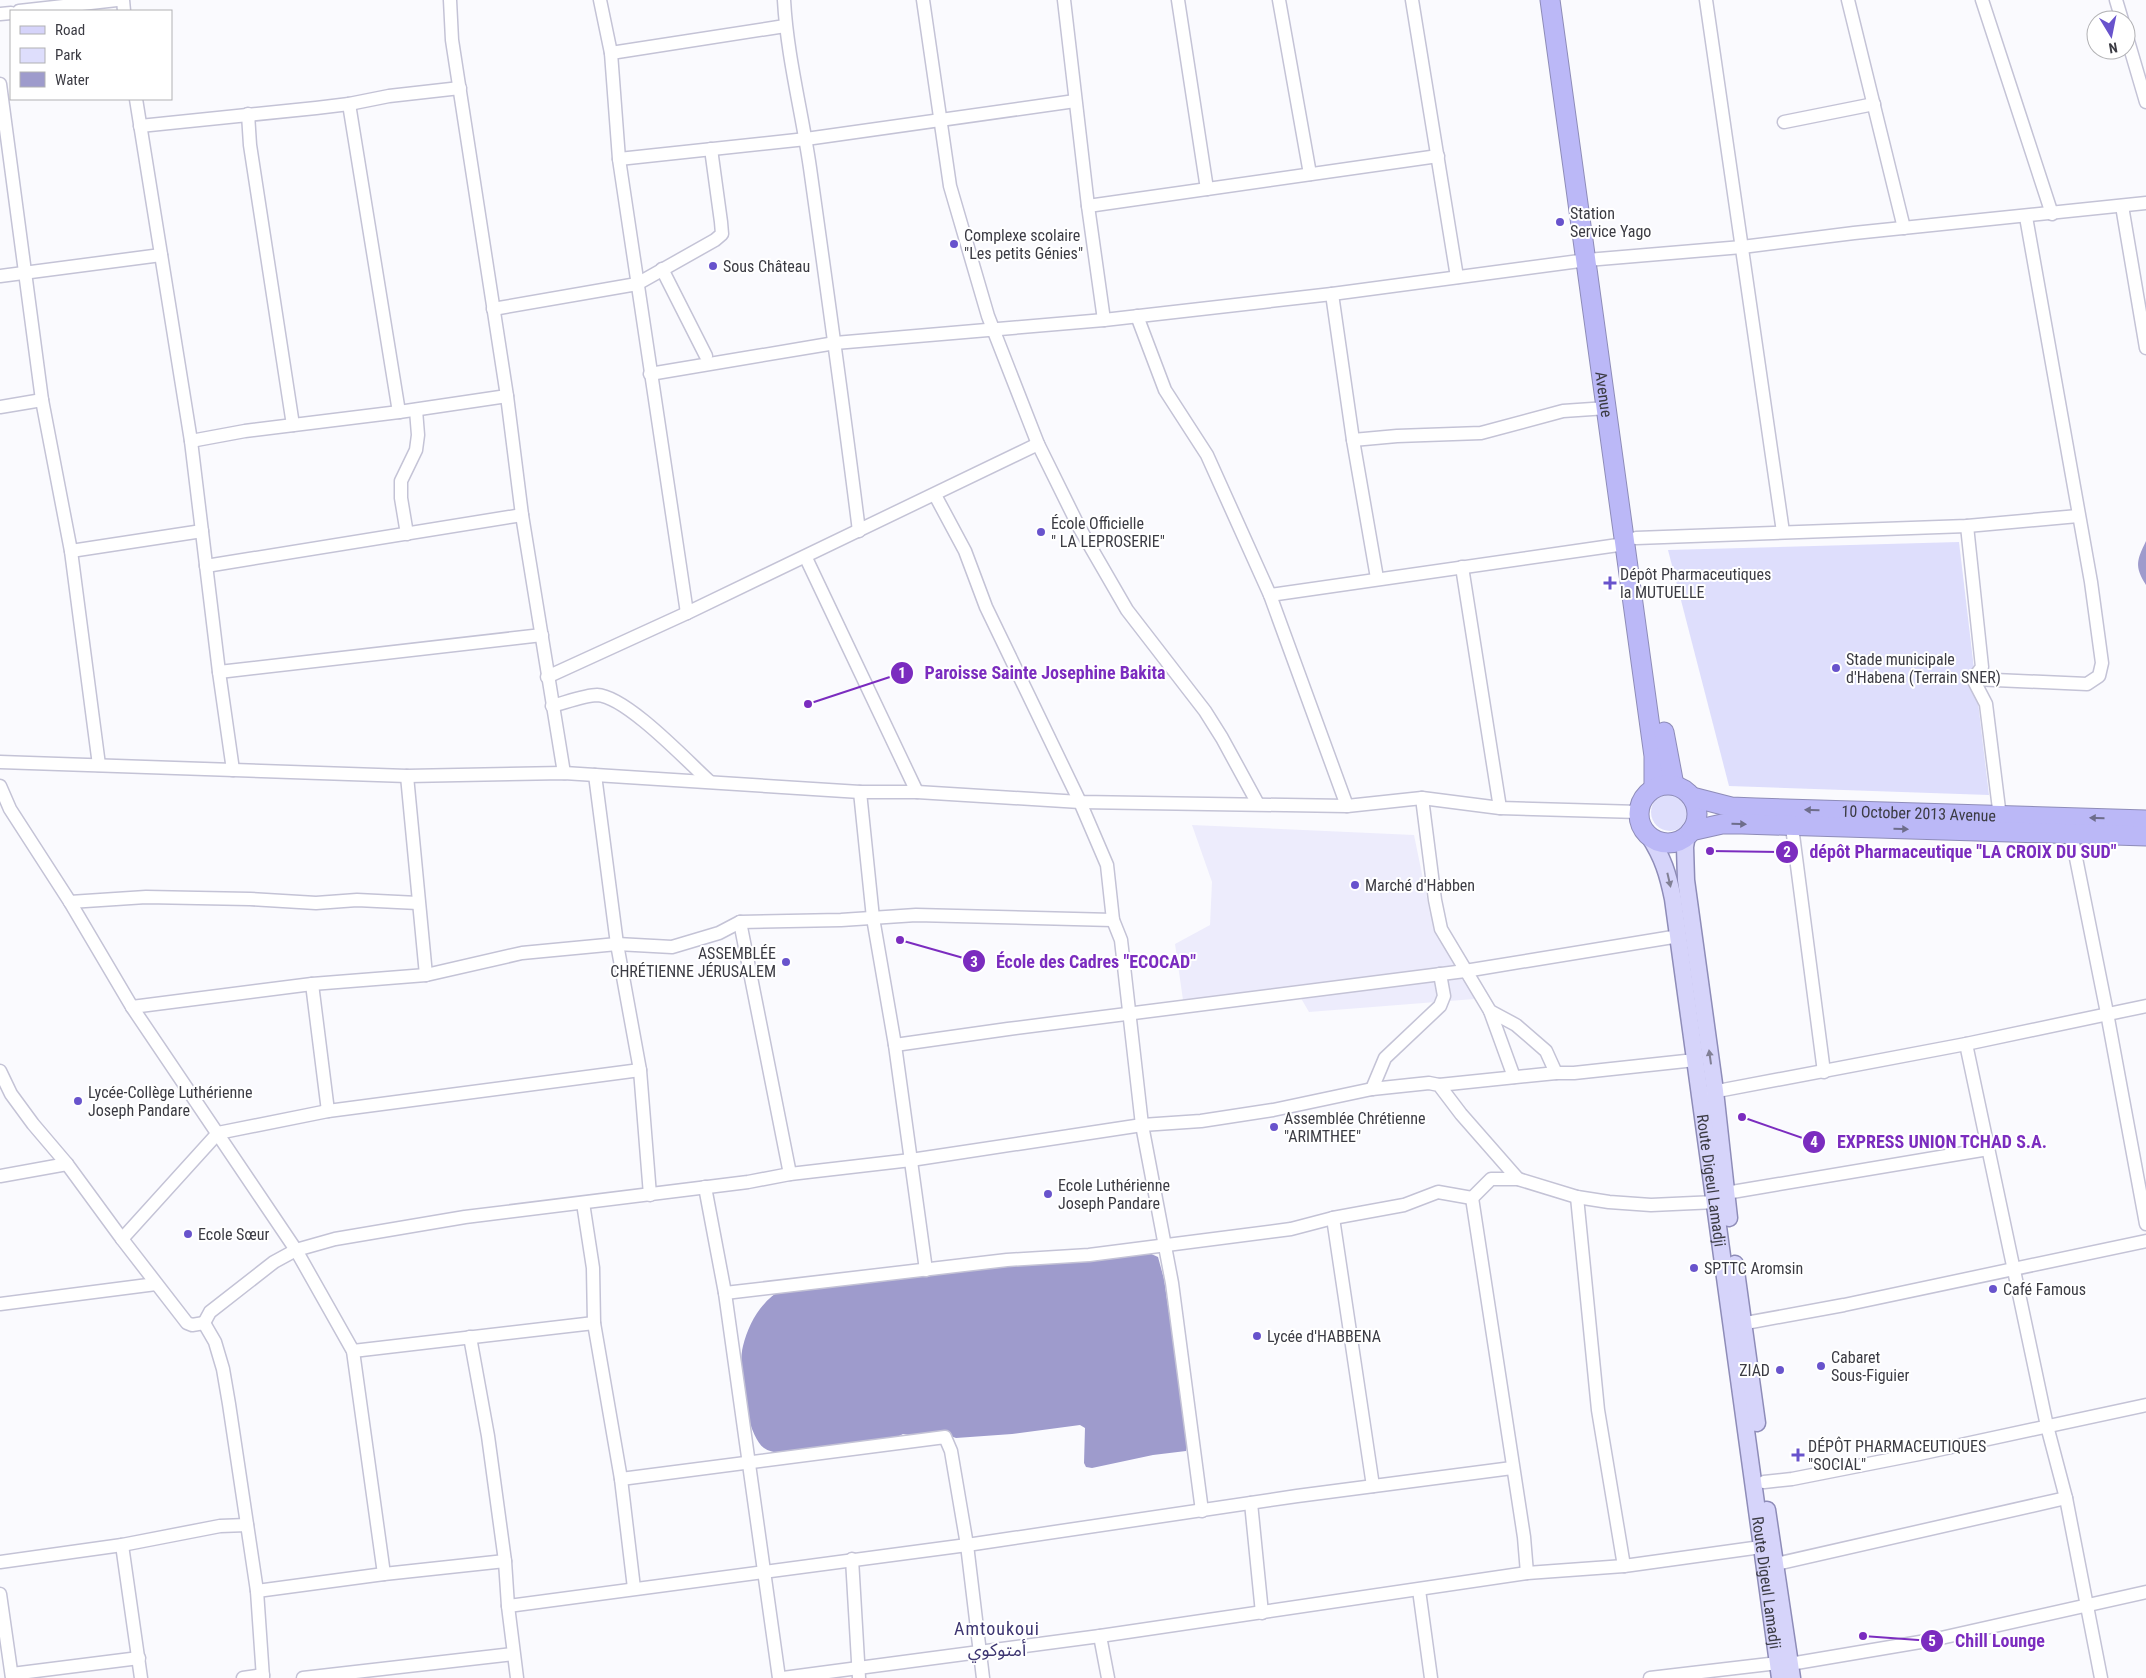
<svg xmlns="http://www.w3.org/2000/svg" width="2146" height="1678" viewBox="0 0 2146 1678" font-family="'Roboto Condensed','Noto Sans Arabic',sans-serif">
<rect width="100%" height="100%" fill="#fafafe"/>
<polygon fill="#edecfc" points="1192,825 1414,835 1430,913 1487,998 1309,1012 1295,988 1183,1000 1175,944 1210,925 1212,882"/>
<g fill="#dedefc">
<polygon points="1959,542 1989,795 1729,786 1668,550"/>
<circle cx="1670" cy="812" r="19"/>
</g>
<g fill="#9e9bcc">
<path d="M2146,541v44c-12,-19 -9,-25 0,-44z"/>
<path d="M1149,1253l9,4 6,22 24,163 -2,9 -33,4 -61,13 -6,-1 -2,-4 1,-35 -5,-3 -68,9 -56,4 -14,-5 -27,3 -12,-2 -12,6 -113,13c-4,-1 -10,-2 -14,-5 -18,-14 -27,-80 -21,-102 6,-24 19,-46 41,-58l203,-23 119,-7z"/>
</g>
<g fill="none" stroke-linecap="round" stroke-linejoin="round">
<defs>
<g id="minor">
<polyline points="123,0 124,11"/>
<polyline points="450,0 452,40 507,396 522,515 564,773"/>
<polyline points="600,0 611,53 619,159 687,613 1038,444"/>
<path d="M784,0c3,56 18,112 26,168 17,121 34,242 49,363"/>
<polyline points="923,0 950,186 988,316 1038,444 1079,527 1127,610 1205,711 1222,738 1258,804"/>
<polyline points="1064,0 1088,206 1104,320"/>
<polyline points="1178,0 1207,189"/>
<polyline points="1279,0 1310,174"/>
<polyline points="1412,0 1457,277"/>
<polyline points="1706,0 1783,532"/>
<polyline points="1848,0 1904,228"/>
<polyline points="1982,0 2052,214"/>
<polyline points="2116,0 2122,20"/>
<polyline points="19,11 117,0"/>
<polyline points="0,14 11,13"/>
<polyline points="2126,34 2146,102"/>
<polyline points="611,53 785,26"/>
<polyline points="0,84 42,400 71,551 99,765"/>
<polyline points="136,99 191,441 219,672 233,770"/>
<polyline points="349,104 399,412"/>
<polyline points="248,114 250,145 293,425"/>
<polyline points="1784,122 1874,104"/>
<polyline points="140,126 316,108 349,104 389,96 460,88"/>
<polyline points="619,159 806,139 1075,101"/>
<polyline points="1088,206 1438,156"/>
<polyline points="2122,206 2146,348"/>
<polyline points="662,269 706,356"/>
<polyline points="0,276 161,255"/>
<polyline points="1332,294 1353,440 1377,578"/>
<polyline points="493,309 637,284 715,240 722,234 721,222 711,149"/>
<polyline points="1137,316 1165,390 1207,455 1270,595 1347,806"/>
<polyline points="650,374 835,343 1104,320 1332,294 1587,260 1742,247 1854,233 2146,203"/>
<polyline points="0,407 42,400"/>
<polyline points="1353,440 1397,436 1481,433 1563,411 1607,408"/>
<polyline points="191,441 245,431 399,412 507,396"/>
<polyline points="935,495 965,551 986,607 1080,802 1107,865 1113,920 1121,940 1142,1125 1172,1283 1202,1511"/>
<polyline points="1967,526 1982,667 1973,679 1986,704 2000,817"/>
<polyline points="407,534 401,498 401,481 416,450 418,435 416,410"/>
<polyline points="1636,538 1967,526 2078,516"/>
<polyline points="71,551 202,531"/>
<polyline points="806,558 917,792"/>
<polyline points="206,566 522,515"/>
<polyline points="1462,567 1500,808"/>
<polyline points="1270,595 1625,544"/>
<polyline points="219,672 542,635"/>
<polyline points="547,677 687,613"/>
<polyline points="1973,679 2087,684 2099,676 2102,663 2091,582 2026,217"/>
<path d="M552,706c12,-3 33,-11 45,-11 29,1 90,66 112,86"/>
<polyline points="0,762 407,776 564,773 860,792 917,792 1080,802 1347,806 1422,798 1500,808 1639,812"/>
<polyline points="595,775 617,944 640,1070 650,1195"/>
<polyline points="407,776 426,975"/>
<polyline points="0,786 10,809 70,902 132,1007 296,1250 353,1351 384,1574"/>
<polyline points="860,792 873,918 895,1045 926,1270"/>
<polyline points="1422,798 1435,900 1441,929 1490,1011 1516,1025 1546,1051 1556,1073 1574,1073 1695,1060"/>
<polyline points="1792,827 1824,1072"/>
<polyline points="2071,833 2107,1013 2146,1224"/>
<polyline points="70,902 146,897 250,899 316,903 357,900 418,903"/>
<polyline points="740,922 790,1174"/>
<polyline points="312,984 328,1111"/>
<polyline points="132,1007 312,984 426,975 522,953 617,944 672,947 719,933 740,922 841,920 916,915 1113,920"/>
<polyline points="1490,1011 1514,1077"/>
<polyline points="1966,1044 2047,1426 2066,1498 2101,1678"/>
<polyline points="895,1045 1008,1029 1465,971 1679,936"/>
<polyline points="0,1071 11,1094 33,1124 67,1164 122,1239 187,1323 192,1325 204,1323"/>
<polyline points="1439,1085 1556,1073"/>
<polyline points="1372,1089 1385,1058 1440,1006 1444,996 1440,974"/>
<polyline points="1707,1093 1966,1044 2146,1006"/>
<polyline points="0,1176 67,1164"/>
<polyline points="705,1187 725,1293 779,1678"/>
<polyline points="1726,1193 1988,1149"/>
<polyline points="1577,1197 1598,1410 1624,1566"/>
<polyline points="1472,1198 1524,1537 1527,1573"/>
<polyline points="1472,1198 1491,1179 1518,1179 1577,1197 1609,1202 1651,1205 1716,1202"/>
<polyline points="583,1203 593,1268 594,1323 621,1479 634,1588"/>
<polyline points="1333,1218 1373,1486"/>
<polyline points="122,1239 218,1133 328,1111 640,1070"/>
<polyline points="725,1293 1007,1260 1089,1255 1291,1229 1333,1218 1404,1205 1438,1192 1472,1198"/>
<polyline points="0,1304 156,1284"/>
<polyline points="204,1323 210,1312 274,1262 296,1250 335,1239 465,1217 748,1182 790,1174 911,1160 1142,1125 1201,1121 1273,1110 1372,1089 1429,1083 1439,1085 1461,1114 1518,1179"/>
<polyline points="204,1323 215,1342 223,1369 229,1404 257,1591 263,1678"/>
<polyline points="1735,1325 1844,1305 2146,1241"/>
<polyline points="470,1337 488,1436 505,1561 508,1606 517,1678"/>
<polyline points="353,1351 594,1323"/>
<polyline points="621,1479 945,1437 951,1451 967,1545 983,1678"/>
<polyline points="1764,1482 1792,1479 1919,1454 2146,1405"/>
<polyline points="1251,1503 1262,1613"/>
<polyline points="122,1545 141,1678"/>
<polyline points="852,1559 859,1678"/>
<polyline points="0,1562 122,1545 220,1526 247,1525"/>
<polyline points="1776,1564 2066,1498"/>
<polyline points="1419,1590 1431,1678"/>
<polyline points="257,1591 384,1574 505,1561"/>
<polyline points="0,1594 12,1678"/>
<polyline points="508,1606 967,1545 1297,1496 1512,1468"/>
<polyline points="1100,1636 1108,1678"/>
<polyline points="12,1674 139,1658"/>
<polyline points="243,1678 263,1675"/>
<polyline points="303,1678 513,1654"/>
<polyline points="783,1678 1100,1636 1527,1573 1624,1566 1761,1547"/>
<polyline points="1650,1678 1778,1663 1790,1664 1932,1640 2146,1592"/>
</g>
<g id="major">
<polyline points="1687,835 1685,847 1686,880 1715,1091 1729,1218"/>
<path id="s1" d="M1649,836c14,22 19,38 24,63l107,779"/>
<polyline points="1735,1264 1757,1423"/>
<polyline points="1767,1510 1792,1678"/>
</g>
<g id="highway">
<path id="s2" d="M1550,0l104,756v32"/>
<polyline points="1664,732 1674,785"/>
<circle cx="1668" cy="814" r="29"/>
<path id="s3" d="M1692,797l39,10 25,1 390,12"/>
<polyline points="1691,831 1722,824 1742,824 2146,836"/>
</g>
</defs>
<use href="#minor" stroke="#c4c3d6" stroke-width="15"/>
<use href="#major" stroke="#8e8cb8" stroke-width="19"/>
<use href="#highway" stroke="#8e8cb8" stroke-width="21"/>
<use href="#minor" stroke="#fff" stroke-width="12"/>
<use href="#major" stroke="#d6d4fa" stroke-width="16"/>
<use href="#highway" stroke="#bbb8f7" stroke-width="19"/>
</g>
<defs><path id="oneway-solid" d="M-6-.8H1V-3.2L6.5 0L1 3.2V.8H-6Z" transform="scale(1.25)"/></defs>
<g fill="#6e6d8b">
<use href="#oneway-solid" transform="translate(1812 810) rotate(-178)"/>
<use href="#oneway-solid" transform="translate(2097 818) rotate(-179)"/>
<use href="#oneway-solid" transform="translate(1739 824) rotate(1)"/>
<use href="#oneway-solid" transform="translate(1901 829) rotate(1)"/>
</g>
<g fill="#818095">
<use href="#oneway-solid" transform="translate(1669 880) rotate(77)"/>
<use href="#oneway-solid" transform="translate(1710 1057) rotate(-98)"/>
</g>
<g fill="#6853cc" stroke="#fff" stroke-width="2">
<circle cx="1560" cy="222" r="5"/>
<circle cx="954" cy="244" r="5"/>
<circle cx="713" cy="266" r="5"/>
<circle cx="1041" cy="532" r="5"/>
<path d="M1607.5 575.5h5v5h5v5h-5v5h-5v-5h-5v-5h5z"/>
<circle cx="1836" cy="668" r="5"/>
<circle cx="1355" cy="885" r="5"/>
<circle cx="786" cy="962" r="5"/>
<circle cx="78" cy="1101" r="5"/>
<circle cx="1274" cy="1127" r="5"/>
<circle cx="1048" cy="1194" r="5"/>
<circle cx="188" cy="1234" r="5"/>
<circle cx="1694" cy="1268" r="5"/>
<circle cx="1993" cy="1289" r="5"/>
<circle cx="1257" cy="1336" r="5"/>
<circle cx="1821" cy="1366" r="5"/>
<circle cx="1780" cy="1370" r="5"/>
<path d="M1795.5 1447.5h5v5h5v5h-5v5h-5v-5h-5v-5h5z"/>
</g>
<g text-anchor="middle" stroke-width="4" stroke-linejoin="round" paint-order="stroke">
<g font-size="16" fill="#3b3b43" stroke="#fff" text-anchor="start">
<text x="1570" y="219">Station<tspan x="1570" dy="18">Service Yago</tspan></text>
<text x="964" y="241">Complexe scolaire<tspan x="964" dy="18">"Les petits Génies"</tspan></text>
<text x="723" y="272">Sous Château</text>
<text x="1051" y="529">École Officielle<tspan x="1051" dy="18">" LA LEPROSERIE"</tspan></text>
<text x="1620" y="580">Dépôt Pharmaceutiques<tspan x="1620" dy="18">la MUTUELLE</tspan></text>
<text x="1846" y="665">Stade municipale<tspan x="1846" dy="18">d'Habena (Terrain SNER)</tspan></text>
<text x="1365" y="891">Marché d'Habben</text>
<text x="776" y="959" text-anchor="end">ASSEMBLÉE<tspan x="776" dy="18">CHRÉTIENNE JÉRUSALEM</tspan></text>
<text x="88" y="1098">Lycée-Collège Luthérienne<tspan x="88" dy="18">Joseph Pandare</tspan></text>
<text x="1284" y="1124">Assemblée Chrétienne<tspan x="1284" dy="18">"ARIMTHEE"</tspan></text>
<text x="1058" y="1191">Ecole Luthérienne<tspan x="1058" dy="18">Joseph Pandare</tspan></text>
<text x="198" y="1240">Ecole Sœur</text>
<text x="1704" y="1274">SPTTC Aromsin</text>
<text x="2003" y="1295">Café Famous</text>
<text x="1267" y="1342">Lycée d'HABBENA</text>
<text x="1831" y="1363">Cabaret<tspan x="1831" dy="18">Sous-Figuier</tspan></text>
<text x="1770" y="1376" text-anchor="end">ZIAD</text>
<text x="1808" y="1452">DÉPÔT PHARMACEUTIQUES<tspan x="1808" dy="18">"SOCIAL"</tspan></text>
</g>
<g font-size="16" fill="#3b3b43" stroke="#fff">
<text dy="6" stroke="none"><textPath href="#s2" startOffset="398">Avenue</textPath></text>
<text dy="6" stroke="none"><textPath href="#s3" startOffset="228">10 October 2013 Avenue</textPath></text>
<text dy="6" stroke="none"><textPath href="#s1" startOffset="352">Route Digeul Lamadji</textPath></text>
<text dy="6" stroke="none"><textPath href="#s1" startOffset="758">Route Digeul Lamadji</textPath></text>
</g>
<g font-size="18" letter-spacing="1" fill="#3d3571" stroke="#fff">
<text x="997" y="1635">Amtoukoui<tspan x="997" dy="21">أمتوكوي</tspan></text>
</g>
</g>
<path fill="none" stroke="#7b2cbf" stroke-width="2" d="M808 704L902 673M1710 851L1787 852M900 940L974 961M1742 1117L1814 1142M1863 1636L1932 1641"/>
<g fill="#7b2cbf" stroke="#fff" stroke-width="2">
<circle cx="808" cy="704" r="5"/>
<circle cx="1710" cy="851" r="5"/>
<circle cx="900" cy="940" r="5"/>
<circle cx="1742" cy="1117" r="5"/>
<circle cx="1863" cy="1636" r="5"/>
<circle cx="902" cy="673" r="12"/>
<circle cx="1787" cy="852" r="12"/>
<circle cx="974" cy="961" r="12"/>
<circle cx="1814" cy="1142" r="12"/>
<circle cx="1932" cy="1641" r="12"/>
</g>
<g font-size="15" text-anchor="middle" font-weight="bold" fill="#fff">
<text x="902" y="678">1</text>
<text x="1787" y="857">2</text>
<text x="974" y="967">3</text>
<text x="1814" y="1147">4</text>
<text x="1932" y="1646">5</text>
</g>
<g font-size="18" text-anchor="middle" font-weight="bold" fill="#7b2cbf" stroke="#fff" stroke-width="4" stroke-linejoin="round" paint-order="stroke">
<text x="1045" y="679">Paroisse Sainte Josephine Bakita</text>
<text x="1963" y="858">dépôt Pharmaceutique "LA CROIX DU SUD"</text>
<text x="1096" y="968">École des Cadres "ECOCAD"</text>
<text x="1942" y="1148">EXPRESS UNION TCHAD S.A.</text>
<text x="2000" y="1647">Chill Lounge</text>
</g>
<rect x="10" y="10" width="162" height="90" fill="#ffffff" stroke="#b1b1b4"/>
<rect x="20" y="26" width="25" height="8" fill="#d6d4fa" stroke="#b1b1b4"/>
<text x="55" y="35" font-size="15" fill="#3b3b43">Road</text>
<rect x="20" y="48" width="25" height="15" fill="#dedefc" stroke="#b1b1b4"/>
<text x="55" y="60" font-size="15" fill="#3b3b43">Park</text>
<rect x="20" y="72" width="25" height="15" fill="#9e9bcc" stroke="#b1b1b4"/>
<text x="55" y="85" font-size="15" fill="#3b3b43">Water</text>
<g transform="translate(2111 35) rotate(170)"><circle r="24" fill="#ffffff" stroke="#b1b1b4"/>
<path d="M0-4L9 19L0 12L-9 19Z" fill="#6853cc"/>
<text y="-8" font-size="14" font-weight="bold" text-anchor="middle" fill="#3b3b43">N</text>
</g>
</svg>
